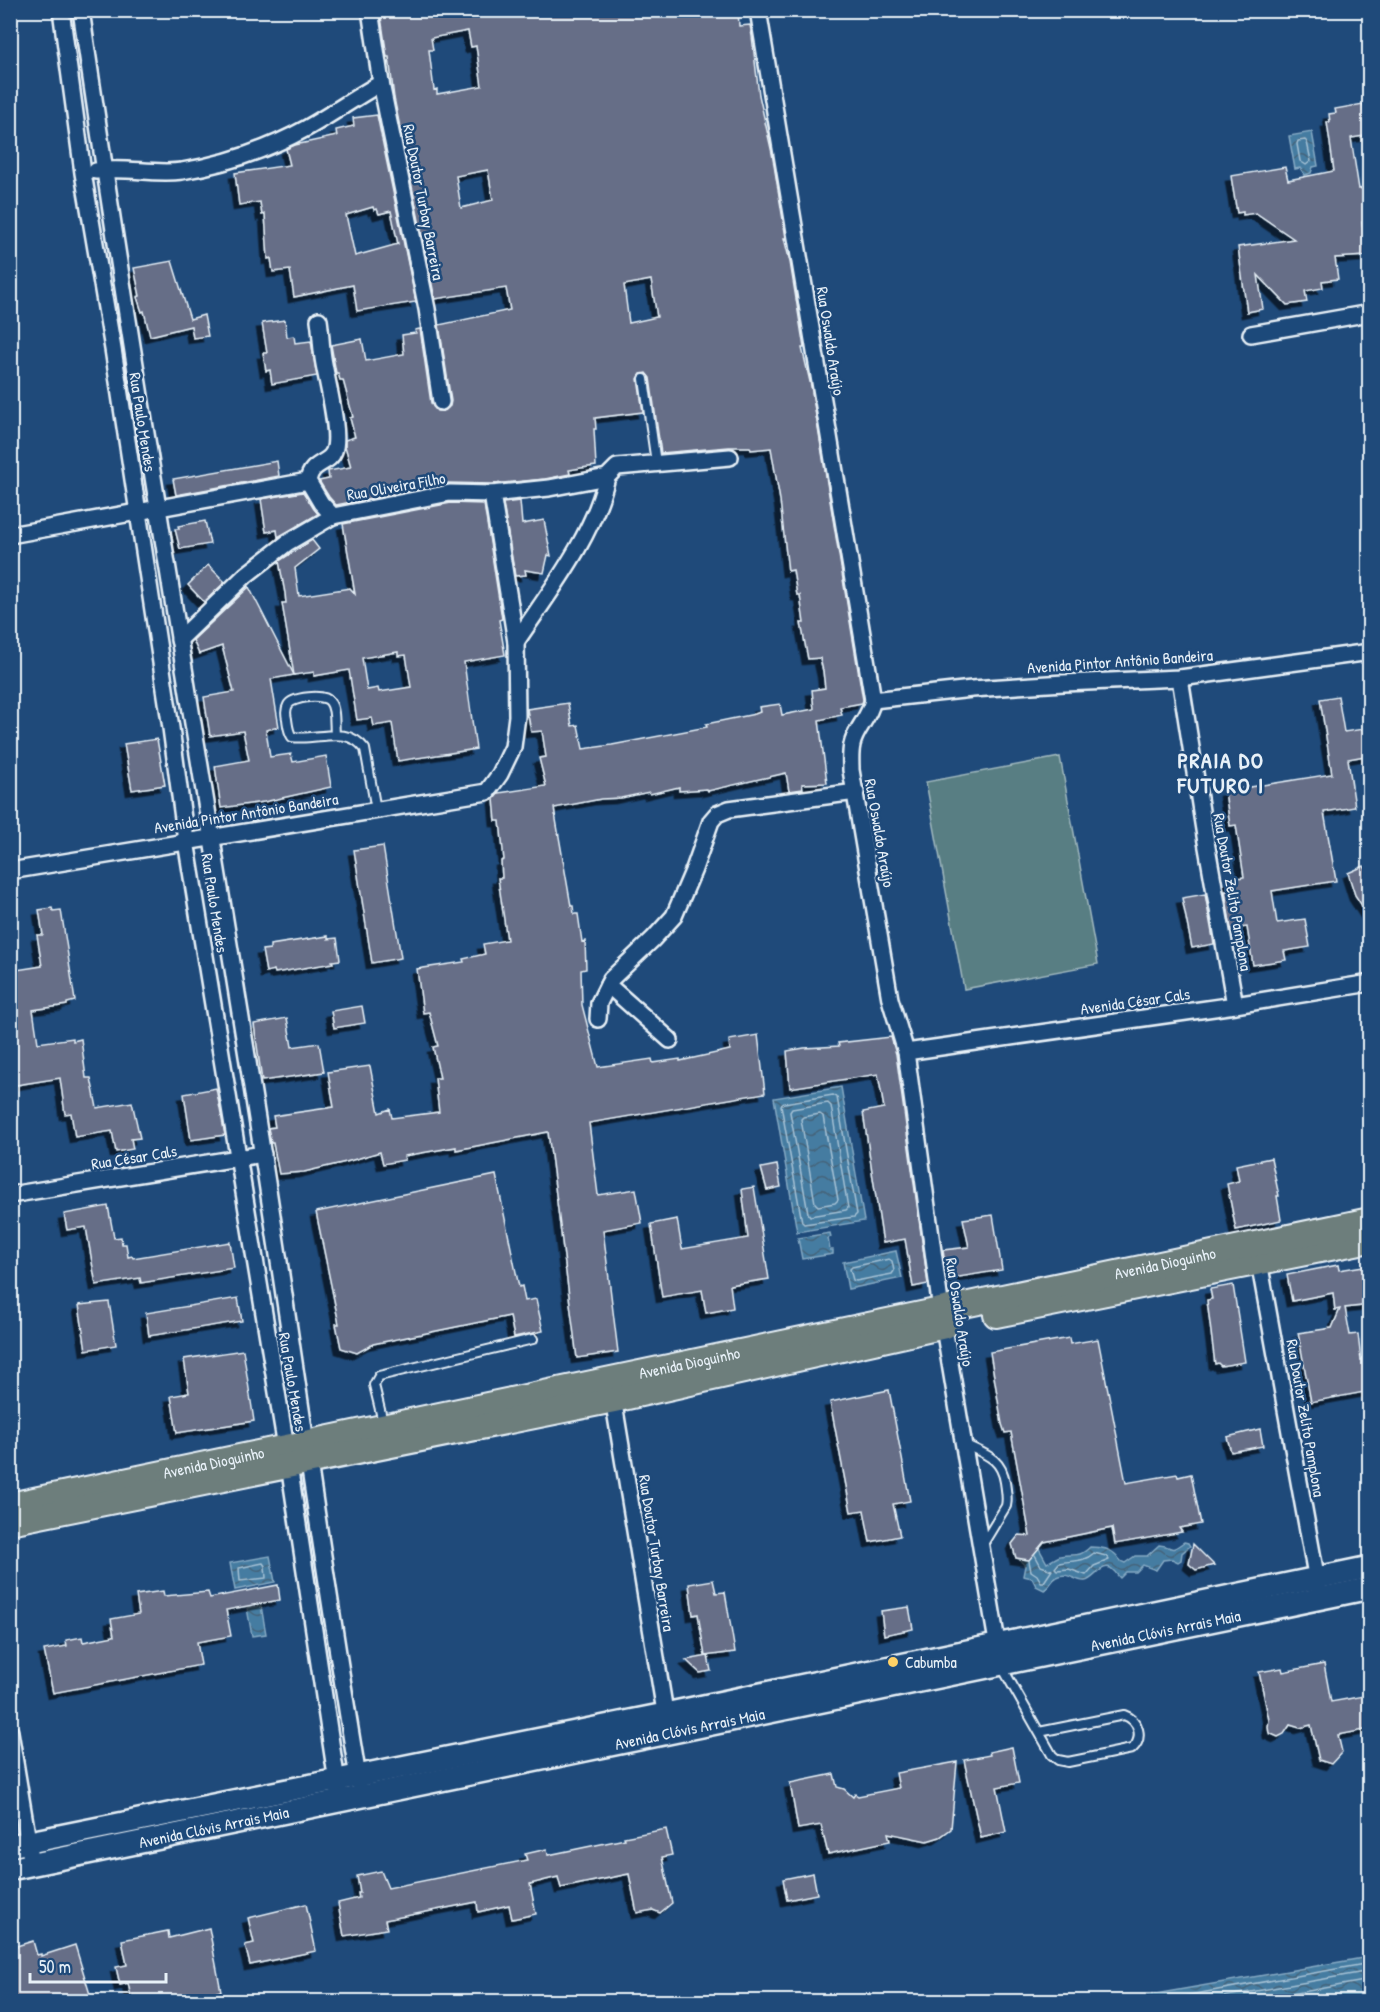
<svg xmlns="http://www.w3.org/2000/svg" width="1380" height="2012" viewBox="0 0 1380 2012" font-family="'Patrick Hand',sans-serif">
<defs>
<pattern id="water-waves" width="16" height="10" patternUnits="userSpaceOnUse" patternTransform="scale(1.5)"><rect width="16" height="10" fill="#447ba1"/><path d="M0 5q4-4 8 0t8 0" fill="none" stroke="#45647a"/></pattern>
<filter id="shadow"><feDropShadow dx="-5.5" dy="5.5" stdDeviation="0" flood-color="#0009"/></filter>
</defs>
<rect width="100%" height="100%" fill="#1f4a7a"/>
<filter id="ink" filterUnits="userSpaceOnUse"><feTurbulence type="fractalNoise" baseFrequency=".0167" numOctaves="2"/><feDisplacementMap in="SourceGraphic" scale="12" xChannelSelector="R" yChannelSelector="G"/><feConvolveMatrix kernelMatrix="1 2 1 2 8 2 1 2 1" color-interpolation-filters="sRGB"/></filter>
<g filter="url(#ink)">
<polygon fill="#597e83" stroke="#a0b8be" stroke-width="1.5" points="1060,757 1098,964 964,989 926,782"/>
<g fill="url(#water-waves)" stroke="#86aac4" stroke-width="1.5">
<polygon points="1312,132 1318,166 1313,167 1311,173 1305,175 1300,168 1295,169 1289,136"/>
<polygon points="841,1087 864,1221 797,1232 774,1098"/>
<polygon points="830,1233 831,1237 828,1238 830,1250 833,1250 833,1254 802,1259 798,1238"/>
<polygon points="896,1251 902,1278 848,1289 843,1262"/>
<path d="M1184,1542l4,1 2,3 -8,7 -1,7 -3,2 -6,-3 -9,1 -7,10 -13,-5 -7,7h-10l-6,6c-2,-2 -4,-5 -6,-7 -11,-12 -19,9 -29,10 -10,1 -16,-10 -28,-4 -6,3 -7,10 -13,13l-8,-4 -4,-8 -9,-2 2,-10 -6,-7 1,-5 18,-7 9,16c4,-2 8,-5 13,-7 14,-3 18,3 30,-9 7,0 19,1 25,7 5,4 3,7 10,9l10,-7h12l12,-11c17,1 8,9 25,-3z"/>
<polygon points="270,1556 275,1582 235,1590 230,1563"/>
<polygon points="261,1606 266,1634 252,1636 247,1608"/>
<polygon points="1369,1957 1369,2001 1115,2001"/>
</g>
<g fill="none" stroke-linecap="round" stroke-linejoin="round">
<g stroke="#a6c2d5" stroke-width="1.5">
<polygon points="1305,140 1307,142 1311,161 1306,165 1300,161 1297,144 1298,141"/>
<polygon points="833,1095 837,1097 857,1214 854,1217 804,1224 802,1222 781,1105 784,1103"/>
<polygon points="828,1103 831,1106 848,1208 846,1210 810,1216 808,1213 790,1112 792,1109"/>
<polygon points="820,1114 823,1116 838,1200 835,1203 818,1206 815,1203 801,1119 803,1117"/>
<polygon points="889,1259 892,1261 894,1271 892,1274 856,1281 853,1280 850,1269 852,1267"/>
<path d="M1094,1553l12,3 3,4 -15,6 -8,9 -17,-6 -12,1 -2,-2 4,-5c13,-3 24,0 35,-10z"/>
<polyline points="1029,1561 1031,1571 1037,1575 1041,1582 1044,1582 1052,1570 1041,1566 1035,1555"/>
<polygon points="263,1563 265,1566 266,1578 240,1581 239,1568"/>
<polyline points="1150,2002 1370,1963"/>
<polyline points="1193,2002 1370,1971"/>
<polyline points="1246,2002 1370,1980"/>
</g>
</g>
<g fill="#666e87" stroke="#e8f1f8" stroke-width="1.5" fill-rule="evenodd" filter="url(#shadow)">
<path d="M380,10h358l1,16 11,-1 2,11 7,59 13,58 14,85h-2l6,24 14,86h-2l9,38 52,314 -1,3 -22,4 2,8 -23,5 8,63 -25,1 1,5 -14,2 -3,-18 -78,18 -1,-2 -28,2v-4l-29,7 -1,-2 -28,6 -20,1 -47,9 17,98h2l1,8h4l4,28 3,-1 1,28 -5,1 1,35 16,62 54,-8 1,4 27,-4v2l50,-11 -1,-10 29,-5 7,58 -176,30 9,72 38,-6 6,34 -39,7 15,122 -41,6 -29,-226 -92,18v-3l-52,9 1,4 -22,4 -3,-12 -34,10 -42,10 -25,2 -6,-31h-2l-3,-15 7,-1 -2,-11 61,-9 -6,-35 42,-6 9,47 11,-4 2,9 47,-6 -4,-34h5l-7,-31 5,-1 -9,-34 -6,1 -6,-44 47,-7 -1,-3 22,-5 -2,-10 24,-4 -9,-62h4l-1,-17 3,-1 -4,-39h-4l-2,-22 5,-6 47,-7 -7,-28 7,-1 -4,-26 -11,1 -4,-23 41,-6 4,23 6,-1 5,24 29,-4 95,-18 -1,-3 49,-10 5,-2 -1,-5 21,-3 2,11 32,-6 -2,-19 13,-2 -2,-17 -3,-13 -12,1 -7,-36h3l-4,-28h-3l-4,-25 -5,1 -8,-71 -9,-52 -20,2 -1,-3h-21l-68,6 -11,-75 -4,-5 -5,1 -3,5 5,33 -48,6 1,11h-2l2,37 -15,2 -12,2 1,4 -25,5 -53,5 -44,-1 -112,22 -7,-8 -10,-16 10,-2 -1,-8 23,-4 -6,-21v-6l10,-3 -5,-19 3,-1 -10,-37h-3l-2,-7h-2l-5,-28 31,-6 4,22 38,-7 -2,-19 14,-2 -1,-3 5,-1 11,74 6,8h6l7,-5 1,-5 -12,-76 71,-15 -4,-22 -71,11 -41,-201 -5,-41h-2zM468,31l3,16 5,-1 6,40 -45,8v-5l-3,1 -5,-40h4l-2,-12zM488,170l5,30 -32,8 -5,-32zM651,280l6,37 -28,6 -5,-38z"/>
<polygon points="1363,104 1366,121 1370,121 1370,135 1351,138 1359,189 1367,187 1370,205 1370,221 1362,222 1366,256 1335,258 1338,279 1322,281 1323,288 1305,291 1307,302 1287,305 1258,275 1263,309 1247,312 1238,247 1294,239 1256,213 1243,215 1243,212 1237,213 1231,176 1285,167 1288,180 1334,171 1327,122 1330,122 1329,114 1336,113 1335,109"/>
<path d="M377,115l39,187 -59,9 -4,-26 -59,12 -4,-27 -17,2 -2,-14 -3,1 -3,-45 -3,1 -2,-13 -21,3 -4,-32 55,-8 -4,-16 9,-4 42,-9 -1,-6 18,-4 -1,-8zM373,207l1,3 3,-1 2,5 12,-3 7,33 -43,12 -9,-41z"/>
<polygon points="172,261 190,319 204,315 208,336 193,338 191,326 150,336 144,311 142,312 137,297 140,296 134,268"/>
<polygon points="285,320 287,337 294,336 295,343 311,341 317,376 272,384 270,370 266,371 263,353 267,353 262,323"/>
<polygon points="277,461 279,476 176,495 173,479"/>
<polygon points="303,492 318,514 278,537 277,530 266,532 261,499"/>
<polygon points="520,501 522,524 544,520 551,556 548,555 544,573 525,570 526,575 515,576 503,503"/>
<path d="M451,503l33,1 18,115 -3,1 6,35 -41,7 12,87 -78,12 -6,-38 -18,3 -2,-8 -15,2 -8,-50 -35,6v-4l-20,3 -12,-72h4l-1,-10 -6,-32 33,-21 7,9 -24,19 4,28 51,-8 5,6 -12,-70zM398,652v4l8,-1 5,32 -32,5 -1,-4 -11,2 -5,-32z"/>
<polygon points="205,521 210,544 180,549 175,529 179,529 178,526"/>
<polygon points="208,565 225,582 204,602 188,585"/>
<polygon points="249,587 294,675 271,679 279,727 266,730 270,757 291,754 293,762 326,756 331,787 264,802 221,808 215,766 249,760 243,731 210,736 204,697 234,692 222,646 199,654 193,640"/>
<polygon points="1338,696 1344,732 1370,728 1370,755 1348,759 1355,807 1324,812 1336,881 1272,891 1277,923 1305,919 1310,947 1284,951 1286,960 1253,965 1247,927 1231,929 1225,891 1229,891 1227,880 1244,877 1236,825 1230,826 1225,791 1332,774 1320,699"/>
<polygon points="157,739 165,785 132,790 124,744"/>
<polygon points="383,846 401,958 372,963 354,850"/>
<polygon points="1364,866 1370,878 1370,918 1355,895 1348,873"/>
<polygon points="1205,894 1214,944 1192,948 1182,898"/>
<polygon points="52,908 53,911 61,910 75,1001 67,1003 67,1005 33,1010 38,1043 73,1038 73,1041 81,1039 86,1078 91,1078 97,1108 132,1102 140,1138 131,1139 133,1149 116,1152 112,1131 75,1137 71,1113 65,1114 60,1078 10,1086 10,975 17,974 16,970 42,966 37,935 43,935 39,910"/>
<polygon points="328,936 328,939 337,938 340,960 332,961 333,963 275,973 274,970 266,972 262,950 270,949 270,945"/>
<polygon points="362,1006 365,1023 334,1028 331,1011"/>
<polygon points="287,1018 292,1047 319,1043 324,1072 262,1081 254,1024"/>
<polygon points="891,1037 896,1054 928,1284 913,1287 905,1239 883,1243 863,1112 884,1108 878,1074 790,1088 787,1051 804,1048 839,1046 838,1043"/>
<polygon points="216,1088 225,1135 191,1140 184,1094"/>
<polygon points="1271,1158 1279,1196 1277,1196 1281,1220 1236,1230 1227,1184 1239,1181 1236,1165"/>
<polygon points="777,1165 781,1187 767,1190 761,1168"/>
<polygon points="496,1175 519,1287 522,1286 525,1301 536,1299 543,1331 514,1337 510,1316 373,1344 357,1353 341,1348 336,1324 339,1324 316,1212"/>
<polygon points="754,1187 769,1279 730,1285 733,1308 706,1313 702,1290 662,1297 651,1224 677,1219 682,1249 748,1238 742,1189"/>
<polygon points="108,1206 114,1238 121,1237 122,1244 126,1244 128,1257 132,1256 133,1258 230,1242 234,1268 141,1283 140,1278 96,1285 86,1227 67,1230 64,1214"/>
<polygon points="993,1215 1002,1270 947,1279 943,1250 969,1247 963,1219"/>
<polygon points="1338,1265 1339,1270 1370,1265 1370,1305 1345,1308 1350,1335 1358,1334 1361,1360 1370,1358 1370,1391 1311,1402 1298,1333 1332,1328 1340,1309 1335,1310 1333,1293 1292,1301 1287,1275"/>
<polygon points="1233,1285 1245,1362 1221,1366 1218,1363 1215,1364 1207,1300 1212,1299 1210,1289"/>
<polygon points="238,1298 242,1321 149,1336 146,1313"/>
<polygon points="109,1302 116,1345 86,1350 79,1305"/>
<polygon points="1069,1338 1070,1344 1098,1339 1126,1483 1177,1474 1178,1477 1191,1474 1201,1524 1179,1528 1182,1532 1115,1544 1112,1528 1044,1542 1029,1560 1016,1558 1012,1544 1019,1535 1030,1536 1011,1432 1005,1433 1002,1424 990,1352"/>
<polygon points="243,1350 254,1421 177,1433 171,1396 189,1393 184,1359"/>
<polygon points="889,1390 910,1501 893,1504 900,1536 870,1542 864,1510 851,1512 830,1402"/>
<polygon points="1260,1429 1263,1446 1231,1452 1227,1437"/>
<polygon points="1193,1544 1214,1565 1196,1570 1189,1564"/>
<polygon points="713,1580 716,1593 725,1592 735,1652 705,1656 698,1614 693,1615 689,1584"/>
<polygon points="278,1585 280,1600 226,1610 231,1636 197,1642 201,1665 53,1693 44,1650 67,1646 66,1640 82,1637 83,1642 114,1636 111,1619 139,1614 136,1595 163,1591 164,1596 208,1592 210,1598"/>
<polygon points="909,1607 913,1629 884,1635 881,1611"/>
<polygon points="708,1656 711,1671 700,1673 686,1660"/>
<polygon points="1324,1664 1331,1702 1370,1695 1370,1729 1338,1735 1342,1752 1331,1764 1319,1760 1311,1725 1300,1728 1290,1725 1284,1734 1278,1737 1269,1733 1268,1727 1269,1720 1259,1672 1282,1668 1283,1672"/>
<polygon points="1012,1747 1019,1783 997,1787 1006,1832 981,1838 964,1760 990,1755 989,1752"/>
<polygon points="957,1762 951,1829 940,1837 927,1841 888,1833 890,1841 828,1854 821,1825 798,1829 790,1783 834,1774 837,1787 844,1789 853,1797 855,1794 858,1796 899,1788 896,1773"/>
<polygon points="666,1829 672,1855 662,1857 672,1903 660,1913 653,1910 637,1913 629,1874 561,1888 558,1877 530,1884 536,1914 512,1919 509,1905 478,1912 477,1902 385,1920 387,1929 344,1936 338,1903 359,1898 358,1893 360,1893 357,1876 381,1871 388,1888 527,1860 525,1854 547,1849 548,1855 625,1839 624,1837"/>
<polygon points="813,1873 817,1894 787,1900 783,1879"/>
<polygon points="306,1904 316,1951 250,1965 245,1945 254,1943 248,1918"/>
<polygon points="209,1928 221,1991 189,1999 188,1996 163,2001 132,2001 128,1983 120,1985 116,1967 127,1965 122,1940 168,1931 169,1938"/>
<polygon points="33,1941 37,1955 41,1954 41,1956 75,1945 92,2001 10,2001 10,1948"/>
</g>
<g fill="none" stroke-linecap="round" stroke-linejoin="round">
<defs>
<g id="lane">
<polyline points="644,379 656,463"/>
<path d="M335,734c-1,-9 1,-25 -5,-32 -5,-9 -38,-5 -42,3 -3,5 -2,10 -1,14 1,7 1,12 5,18 26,4 54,-13 73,12l11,61"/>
<polyline points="383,1422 374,1385 379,1376 533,1339"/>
<path d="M964,1444c20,10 37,13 41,38 1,8 3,16 1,24l-23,38"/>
<path d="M1002,1667l50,88 6,5 10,2 64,-13c12,-11 7,-29 -8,-34l-85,17"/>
</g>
<g id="street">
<polyline points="61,10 83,173 113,349 171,728 186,841 289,1465 338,1789"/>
<path d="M81,10c53,366 116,731 174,1096 36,225 66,452 104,677"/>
<polyline points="370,10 381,83 427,309 441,402"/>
<path d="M758,10l115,690c-4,19 -18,29 -21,45 -2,9 -1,17 -1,25l39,229 16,53 35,258 58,344"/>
<path d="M96,171c28,-5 57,4 86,0 43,-7 87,-22 125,-43 25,-14 49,-31 74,-45"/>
<path d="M319,320c2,13 2,25 4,38 3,21 18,75 11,93 -5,14 -23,10 -26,30l13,22 12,13"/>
<polyline points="1251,334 1370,313"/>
<polyline points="10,535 308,481"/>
<polyline points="179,640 246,575 287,543 333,516 450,493 492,494 549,488 607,477 617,467 730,457"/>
<path d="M516,642c34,-51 77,-105 91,-165"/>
<polyline points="1180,678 1205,836 1235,1005"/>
<polyline points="873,700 972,689 1064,683 1180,678 1370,652"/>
<polyline points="10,871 487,792 500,774 513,747 517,716 516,642 492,494"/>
<polyline points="608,985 670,1040"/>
<polyline points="598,1019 599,1003 611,979 653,939 674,916 694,869 711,821 717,814 729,809 856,792"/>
<polyline points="906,1052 1235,1005 1370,983"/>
<polyline points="10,1195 263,1154"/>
<polyline points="1258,1256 1318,1586"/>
<polyline points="612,1392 667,1724"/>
<polyline points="10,1732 32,1865"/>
</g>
<g id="secondary">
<polyline points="10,1846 665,1714 1370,1567"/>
<path id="s1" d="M10,1869l1360,-281"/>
</g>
<g id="primary">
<polyline points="996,1315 1370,1240"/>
<path id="s2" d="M10,1505l1360,-285"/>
<polyline points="10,1522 614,1400 945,1326"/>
</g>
</defs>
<use href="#lane" stroke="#e8f1f8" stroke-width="12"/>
<use href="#street" stroke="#e8f1f8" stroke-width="20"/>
<use href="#secondary" stroke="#e8f1f8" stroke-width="26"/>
<use href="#primary" stroke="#e8f1f8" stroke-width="28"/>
<use href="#lane" stroke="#1f4a7a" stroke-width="8"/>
<use href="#street" stroke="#1f4a7a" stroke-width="15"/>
<use href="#secondary" stroke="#1f4a7a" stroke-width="21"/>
<use href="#primary" stroke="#6d7e7c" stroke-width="24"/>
</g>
</g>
<circle fill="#ffd166" stroke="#1f4a7a" stroke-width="2" cx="893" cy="1662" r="6"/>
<g text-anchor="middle" stroke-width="5" stroke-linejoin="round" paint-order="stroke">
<g font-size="16" fill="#e8f1f8" stroke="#1f4a7a">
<text transform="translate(424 202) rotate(79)" y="6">Rua Doutor Turbay Barreira</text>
<text transform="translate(831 341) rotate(81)" y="6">Rua Oswaldo Araújo</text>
<text transform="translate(143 422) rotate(81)" y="6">Rua Paulo Mendes</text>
<text transform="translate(396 486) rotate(-10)" y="6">Rua Oliveira Filho</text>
<text transform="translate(1120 661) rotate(-4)" y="6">Avenida Pintor Antônio Bandeira</text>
<text transform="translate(246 813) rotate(-9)" y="6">Avenida Pintor Antônio Bandeira</text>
<text transform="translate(880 833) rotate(80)" y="6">Rua Oswaldo Araújo</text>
<text transform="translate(1233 892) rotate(80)" y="6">Rua Doutor Zelito Pamplona</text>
<text transform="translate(215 903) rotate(81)" y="6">Rua Paulo Mendes</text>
<text transform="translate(1135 1001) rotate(-8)" y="6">Avenida César Cals</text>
<text transform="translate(134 1157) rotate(-9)" y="6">Rua César Cals</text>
<text dy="6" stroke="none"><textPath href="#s2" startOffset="1180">Avenida Dioguinho</textPath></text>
<text transform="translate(960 1312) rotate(81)" y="6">Rua Oswaldo Araújo</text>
<text dy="6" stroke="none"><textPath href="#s2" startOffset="694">Avenida Dioguinho</textPath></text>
<text transform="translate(293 1382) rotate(80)" y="6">Rua Paulo Mendes</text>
<text transform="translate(1306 1418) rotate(80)" y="6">Rua Doutor Zelito Pamplona</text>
<text dy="6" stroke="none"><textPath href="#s2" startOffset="208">Avenida Dioguinho</textPath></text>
<text transform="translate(657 1553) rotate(81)" y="6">Rua Doutor Turbay Barreira</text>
<text dy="6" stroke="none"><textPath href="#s1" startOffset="1180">Avenida Clóvis Arrais Maia</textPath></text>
<text dy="6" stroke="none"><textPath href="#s1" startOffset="694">Avenida Clóvis Arrais Maia</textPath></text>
<text dy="6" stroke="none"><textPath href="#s1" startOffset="208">Avenida Clóvis Arrais Maia</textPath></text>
</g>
<g font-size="16" fill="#e8f1f8" stroke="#1f4a7a" text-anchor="start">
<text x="905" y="1668">Cabumba</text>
</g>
<g font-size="22" font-weight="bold" letter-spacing="1.5" fill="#e8f1f8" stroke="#1f4a7a">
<text x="1221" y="768">PRAIA DO<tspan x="1221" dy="25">FUTURO I</tspan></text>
</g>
</g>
<rect width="1380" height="2012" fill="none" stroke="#1f4a7a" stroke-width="36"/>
<rect x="18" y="18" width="1344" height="1976" fill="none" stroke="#e8f1f8" stroke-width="2" filter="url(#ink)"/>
<path d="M30 1973v9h136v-9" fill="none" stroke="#e8f1f8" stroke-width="3"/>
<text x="39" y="1973" font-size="18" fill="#e8f1f8" stroke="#1f4a7a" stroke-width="4.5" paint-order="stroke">50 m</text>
</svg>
